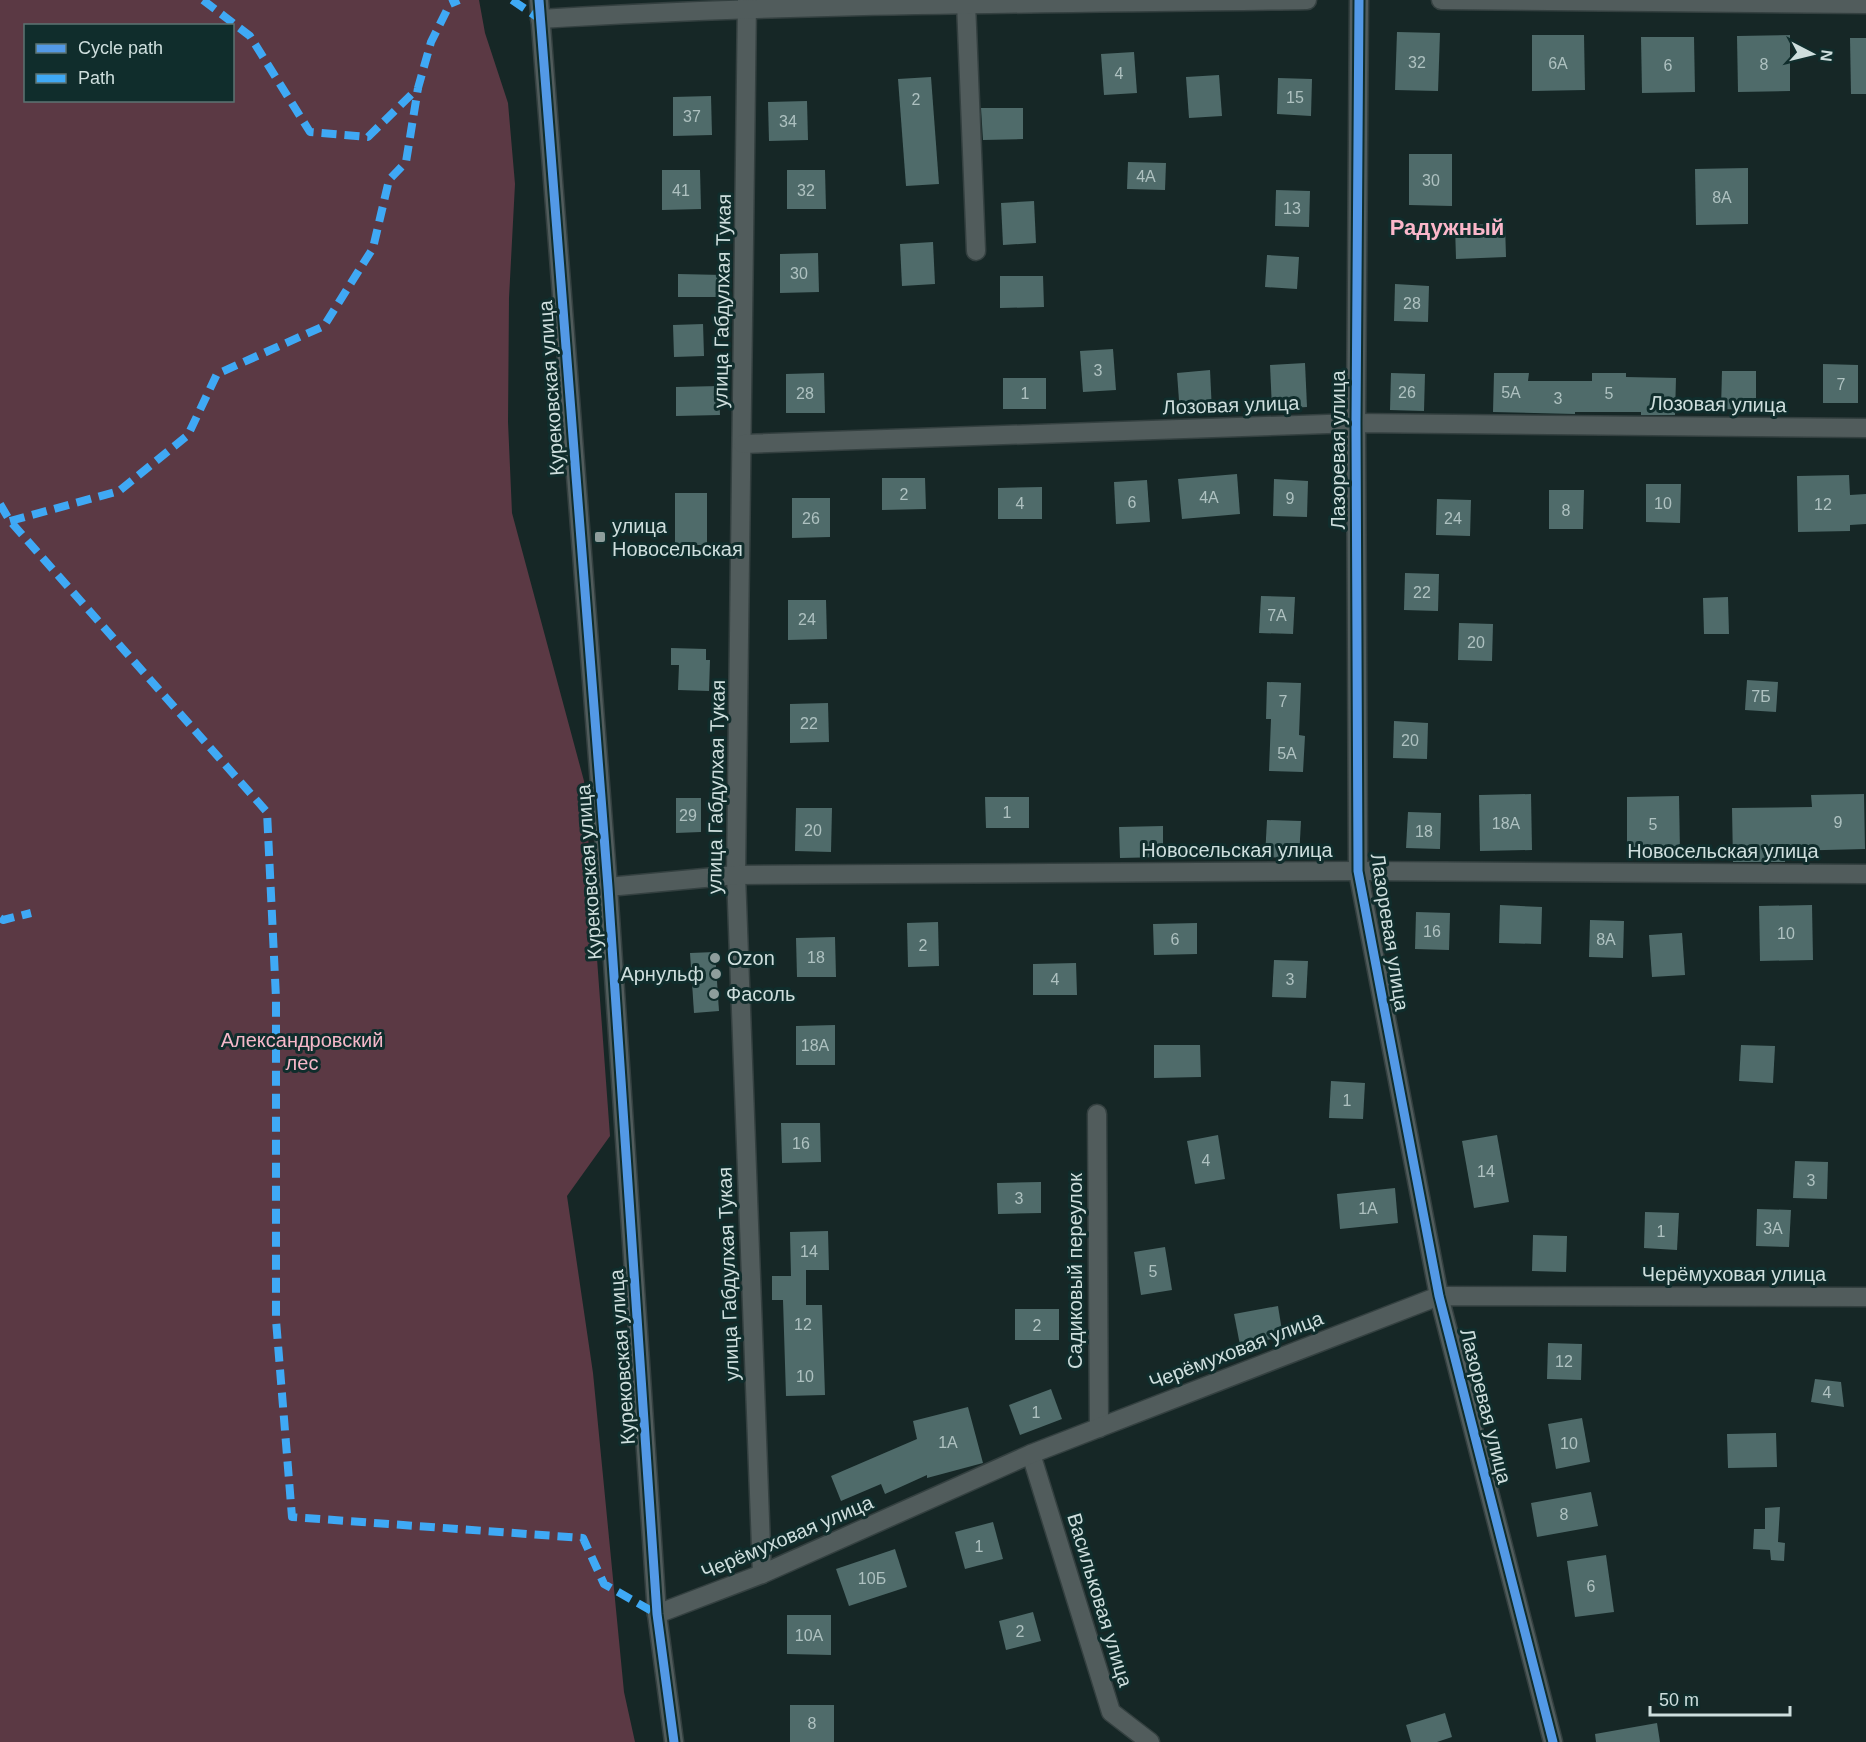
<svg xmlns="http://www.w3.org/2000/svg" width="1866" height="1742" viewBox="0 0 1866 1742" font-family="Arial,sans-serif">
<rect width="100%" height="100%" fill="#162726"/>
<path fill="#5b3944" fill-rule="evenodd" d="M0,0h479l6,33 23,70 7,81 -6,114 -1,124 4,91 72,268 26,355 -43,60 26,177 31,319 11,50h-635zM26,26h206v74h-206z"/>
<g fill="#4f6b6a">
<polygon points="1397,32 1440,33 1438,91 1395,90"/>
<polygon points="1532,35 1584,35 1585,90 1532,91"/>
<polygon points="1790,35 1790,91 1738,92 1737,36"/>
<polygon points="1641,37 1694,37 1695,92 1642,93"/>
<polygon points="1850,38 1866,38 1866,94 1851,94"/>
<polygon points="1134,52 1137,93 1104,95 1101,54"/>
<polygon points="1219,75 1222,116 1189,118 1186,77"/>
<polygon points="931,77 939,184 906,186 898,79"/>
<polygon points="1278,78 1312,79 1311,116 1277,114"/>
<polygon points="711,96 712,135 673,136 673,97"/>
<polygon points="807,101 808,140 769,141 768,102"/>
<polygon points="981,108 1023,108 1023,139 983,140"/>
<polygon points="1409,154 1452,154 1452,206 1409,205"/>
<polygon points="1128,162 1166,163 1165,190 1127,189"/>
<polygon points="1748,168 1748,224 1696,225 1695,169"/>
<polygon points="662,170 700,170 701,209 662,210"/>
<polygon points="787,170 825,170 826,209 787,209"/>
<polygon points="1276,190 1310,191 1309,227 1275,226"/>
<polygon points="1034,201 1036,243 1003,245 1001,203"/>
<polygon points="1505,224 1506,257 1456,259 1455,225"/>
<polygon points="933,242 935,284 902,286 900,244"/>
<polygon points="818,253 819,292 780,293 780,254"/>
<polygon points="1267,255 1299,257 1297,289 1265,287"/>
<polygon points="678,274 723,275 722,297 678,297"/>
<polygon points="1000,276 1043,276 1044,307 1000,308"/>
<polygon points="1395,284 1429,286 1428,322 1394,321"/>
<polygon points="703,324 704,356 674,357 673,325"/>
<polygon points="1113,349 1116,390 1083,392 1080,351"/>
<polygon points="1305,363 1307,407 1272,409 1270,365"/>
<polygon points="1823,364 1858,365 1858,403 1823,403"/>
<polygon points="1210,370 1212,412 1180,414 1177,373"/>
<polygon points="1722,371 1756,371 1756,410 1721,409"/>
<polygon points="824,373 825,413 786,413 786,374"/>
<polygon points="1391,373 1425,374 1424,411 1390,410"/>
<polygon points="1494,373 1529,373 1528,381 1592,381 1592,373 1626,373 1626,377 1676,378 1675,415 1641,415 1641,412 1575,412 1575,414 1493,412"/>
<rect x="1003" y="378" width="43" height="31"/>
<polygon points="719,386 720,415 676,416 676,387"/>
<polygon points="1237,474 1240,514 1182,519 1178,479"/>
<polygon points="1849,475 1850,495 1866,494 1866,524 1850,525 1850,531 1798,532 1797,476"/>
<polygon points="882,478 925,478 926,509 882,510"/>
<polygon points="1274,479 1308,481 1307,517 1273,516"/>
<polygon points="1147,480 1150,522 1116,524 1114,482"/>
<polygon points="1646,484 1681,484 1680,523 1646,522"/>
<polygon points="1042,487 1042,519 998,519 998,488"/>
<polygon points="1549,490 1584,490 1583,529 1549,529"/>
<rect x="675" y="493" width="32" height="52"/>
<polygon points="792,498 830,498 830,537 792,538"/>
<polygon points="1437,499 1471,500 1470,536 1436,535"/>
<polygon points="1405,573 1439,574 1438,611 1404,610"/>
<polygon points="1261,596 1295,597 1293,634 1259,633"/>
<polygon points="1728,597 1729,634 1704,634 1703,598"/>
<polygon points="788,600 826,600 827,639 788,640"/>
<polygon points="1459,623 1493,624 1492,661 1458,660"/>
<polygon points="671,648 706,649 706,660 710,660 709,691 678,690 679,665 671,665"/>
<polygon points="1747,680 1778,682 1776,712 1745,710"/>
<polygon points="1267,682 1301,683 1299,735 1305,736 1303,772 1269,771 1271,719 1266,719"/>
<polygon points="828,703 829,742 790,743 790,704"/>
<polygon points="1394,721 1428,723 1427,759 1393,758"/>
<polygon points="1531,794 1532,850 1480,851 1479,795"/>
<polygon points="1864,794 1865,849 1785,851 1785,862 1733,862 1732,808 1812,807 1811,795"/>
<polygon points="1679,796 1680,852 1627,853 1627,797"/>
<polygon points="985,797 1029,797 1029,828 986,828"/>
<polygon points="676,798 701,798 701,832 676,833"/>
<polygon points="796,808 832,808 831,852 795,851"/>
<polygon points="1408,812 1441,813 1440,849 1406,848"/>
<polygon points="1267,820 1301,821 1299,858 1265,857"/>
<polygon points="1163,826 1163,857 1120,858 1119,827"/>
<polygon points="1500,905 1542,907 1541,944 1499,943"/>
<polygon points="1812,905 1813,960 1760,961 1759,906"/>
<polygon points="1416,912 1450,913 1449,950 1415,949"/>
<polygon points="1590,920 1624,921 1623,958 1589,957"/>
<polygon points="938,922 939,966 908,967 907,923"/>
<polygon points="1197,923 1197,954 1154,955 1153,924"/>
<polygon points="1682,933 1685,975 1652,977 1649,935"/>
<polygon points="835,937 836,977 797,977 796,938"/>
<polygon points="715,952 719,1011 694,1013 690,953"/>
<polygon points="1274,960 1308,961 1306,998 1272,997"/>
<polygon points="1076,963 1077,995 1033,995 1033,964"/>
<polygon points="835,1025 835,1065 796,1065 796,1026"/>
<polygon points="1154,1045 1200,1045 1201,1077 1154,1078"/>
<polygon points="1741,1045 1775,1046 1773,1083 1739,1081"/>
<polygon points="1331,1081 1365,1083 1363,1119 1329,1118"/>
<polygon points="781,1123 820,1123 821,1162 782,1163"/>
<polygon points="1218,1135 1225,1179 1195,1184 1187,1141"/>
<polygon points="1497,1135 1509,1202 1474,1208 1462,1141"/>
<polygon points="1795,1161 1828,1162 1827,1199 1793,1198"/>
<polygon points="1041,1182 1041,1213 998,1214 997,1183"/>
<polygon points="1395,1188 1398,1223 1340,1229 1337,1194"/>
<polygon points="1757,1209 1791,1210 1789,1247 1756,1246"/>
<polygon points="1645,1212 1679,1213 1677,1250 1644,1248"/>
<polygon points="828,1231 829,1270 806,1270 806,1305 822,1305 825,1395 786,1396 783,1300 772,1300 772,1276 791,1276 790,1232"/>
<polygon points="1533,1235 1567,1236 1566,1272 1532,1271"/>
<polygon points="1165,1247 1172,1290 1141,1295 1134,1252"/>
<polygon points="1278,1306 1283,1337 1240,1345 1234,1314"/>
<rect x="1015" y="1309" width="44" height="31"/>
<polygon points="1548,1343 1582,1344 1581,1380 1547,1379"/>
<polygon points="1815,1379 1841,1382 1844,1407 1811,1402"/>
<polygon points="1051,1389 1062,1419 1020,1435 1009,1405"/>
<polygon points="968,1407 983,1463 927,1478 927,1475 885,1494 881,1484 841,1501 831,1476 917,1439 913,1421"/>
<polygon points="1582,1418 1590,1462 1556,1469 1548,1424"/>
<polygon points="1776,1433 1777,1467 1728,1468 1727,1434"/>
<polygon points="1591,1492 1598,1526 1537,1537 1531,1503"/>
<polygon points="1780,1507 1778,1542 1785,1543 1784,1561 1771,1560 1770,1550 1753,1549 1754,1529 1765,1529 1765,1508"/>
<polygon points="993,1522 1003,1559 965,1569 955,1532"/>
<polygon points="895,1549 907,1587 849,1606 836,1569"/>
<polygon points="1606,1555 1614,1612 1575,1617 1567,1561"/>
<polygon points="1033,1612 1041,1641 1006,1650 999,1621"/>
<polygon points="787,1615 831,1615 831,1655 787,1654"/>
<rect x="790" y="1705" width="44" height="37"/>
<polygon points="1445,1713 1452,1737 1437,1742 1411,1742 1406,1725"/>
<polygon points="1657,1723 1660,1742 1596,1742 1595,1734"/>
</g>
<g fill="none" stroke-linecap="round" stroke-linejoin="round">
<defs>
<g id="minor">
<polyline points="539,0 608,887 657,1614 674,1742"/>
<polyline points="747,0 736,875 762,1574"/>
<polyline points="1359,0 1356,423 1358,871 1439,1296 1553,1742"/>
<polyline points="1441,0 1866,4"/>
<polyline points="966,3 976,251"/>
<path d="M540,19c256,-16 511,-15 767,-19"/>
<polyline points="743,444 1356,423 1866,428"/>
<polyline points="608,887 736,875 1358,871 1866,874"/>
<polyline points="1097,1114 1099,1428"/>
<polyline points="1031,1454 1111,1712 1150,1742"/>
<polyline points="657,1614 762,1574 1031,1454 1439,1296 1866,1297"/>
</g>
</defs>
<use href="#minor" stroke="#344040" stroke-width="21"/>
<use href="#minor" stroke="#515c5c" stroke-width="18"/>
<g stroke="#3fa9f5" stroke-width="8" stroke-dasharray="15 8" stroke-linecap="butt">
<polyline points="203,0 250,36 310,132 368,137 418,88 431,42 450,4 459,0"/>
<polyline points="512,0 540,19"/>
<polyline points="0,504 10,521 267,812 276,998 276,1320 292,1517 583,1538 604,1584 657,1614"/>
<polyline points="10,521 119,491 188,435 217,374 324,326 373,248 389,180 406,162 418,88"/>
<polyline points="0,918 3,920 31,913"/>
</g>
<defs>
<g id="cycleway">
<polyline points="539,0 608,887 657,1614 674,1742"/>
<polyline points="1359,0 1356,423 1358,871 1439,1296 1553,1742"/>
</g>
</defs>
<use href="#cycleway" stroke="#102d2c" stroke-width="13"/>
<use href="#cycleway" stroke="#5399e6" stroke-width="9"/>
</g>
<g fill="#8e9e9d" stroke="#102d2c" stroke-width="2">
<rect x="594" y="531" width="12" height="12" rx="3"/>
<circle cx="715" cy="958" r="6"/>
<circle cx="716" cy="974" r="6"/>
<circle cx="714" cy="994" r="6"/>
</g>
<g text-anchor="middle" stroke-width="6" stroke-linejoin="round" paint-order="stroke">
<g font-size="16" fill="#aec1c0">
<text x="1417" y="68">32</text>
<text x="1558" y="69">6А</text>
<text x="1764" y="70">8</text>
<text x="1668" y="71">6</text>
<text x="1119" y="79">4</text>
<text x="1295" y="103">15</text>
<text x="916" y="105">2</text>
<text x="692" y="122">37</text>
<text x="788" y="127">34</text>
<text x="1146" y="182">4А</text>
<text x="1431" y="186">30</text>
<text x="681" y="196">41</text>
<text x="806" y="196">32</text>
<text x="1722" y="203">8А</text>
<text x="1292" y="214">13</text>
<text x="799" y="279">30</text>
<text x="1412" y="309">28</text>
<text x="1098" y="376">3</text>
<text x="1841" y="390">7</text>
<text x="1407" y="398">26</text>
<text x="1511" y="398">5А</text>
<text x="805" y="399">28</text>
<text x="1025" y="399">1</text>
<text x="1609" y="399">5</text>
<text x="1558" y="404">3</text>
<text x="904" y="500">2</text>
<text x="1209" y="503">4А</text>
<text x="1290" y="504">9</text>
<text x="1132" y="508">6</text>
<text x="1020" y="509">4</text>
<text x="1663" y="509">10</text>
<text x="1823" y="510">12</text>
<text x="1566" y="516">8</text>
<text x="811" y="524">26</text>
<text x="1453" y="524">24</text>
<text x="1422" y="598">22</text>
<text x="1277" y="621">7А</text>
<text x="807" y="625">24</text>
<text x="1476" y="648">20</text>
<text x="1761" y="702">7Б</text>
<text x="1283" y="707">7</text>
<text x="809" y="729">22</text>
<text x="1410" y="746">20</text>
<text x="1287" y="759">5А</text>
<text x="1007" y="818">1</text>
<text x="688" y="821">29</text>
<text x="1838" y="828">9</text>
<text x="1506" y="829">18А</text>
<text x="1653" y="830">5</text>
<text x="813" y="836">20</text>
<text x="1424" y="837">18</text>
<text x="1432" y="937">16</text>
<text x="1786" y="939">10</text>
<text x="1175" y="945">6</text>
<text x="1606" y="945">8А</text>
<text x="923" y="951">2</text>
<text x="816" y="963">18</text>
<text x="1055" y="985">4</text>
<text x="1290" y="985">3</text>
<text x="815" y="1051">18А</text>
<text x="1347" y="1106">1</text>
<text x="801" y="1149">16</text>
<text x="1206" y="1166">4</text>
<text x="1486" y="1177">14</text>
<text x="1811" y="1186">3</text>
<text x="1019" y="1204">3</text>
<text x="1368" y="1214">1А</text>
<text x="1773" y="1234">3А</text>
<text x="1661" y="1237">1</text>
<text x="809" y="1257">14</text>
<text x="1153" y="1277">5</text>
<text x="803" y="1330">12</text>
<text x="1037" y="1331">2</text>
<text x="1564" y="1367">12</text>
<text x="805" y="1382">10</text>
<text x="1827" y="1398">4</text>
<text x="1036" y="1418">1</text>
<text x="948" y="1448">1А</text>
<text x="1569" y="1449">10</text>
<text x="1564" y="1520">8</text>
<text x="979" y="1552">1</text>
<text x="872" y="1584">10Б</text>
<text x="1591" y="1592">6</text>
<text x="1020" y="1637">2</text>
<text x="809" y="1641">10А</text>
<text x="812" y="1729">8</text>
</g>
<g font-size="20" fill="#cededd" stroke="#102d2c">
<text transform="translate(722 301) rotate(-89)" y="7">улица Габдулхая Тукая</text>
<text transform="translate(551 388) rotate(-94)" y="7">Курековская улица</text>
<text transform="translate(1718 404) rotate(1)" y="7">Лозовая улица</text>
<text transform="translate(1231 405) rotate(-2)" y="7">Лозовая улица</text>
<text transform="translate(1338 450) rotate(-90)" y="7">Лазоревая улица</text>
<text transform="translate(716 787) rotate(-89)" y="7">улица Габдулхая Тукая</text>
<text x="1237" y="857">Новосельская улица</text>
<text x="1723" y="858">Новосельская улица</text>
<text transform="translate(589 872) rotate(-94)" y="7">Курековская улица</text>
<text transform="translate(1390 932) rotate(81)" y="7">Лазоревая улица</text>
<text transform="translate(1075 1271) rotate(-90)" y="7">Садиковый переулок</text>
<text transform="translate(728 1274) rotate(-92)" y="7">улица Габдулхая Тукая</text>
<text x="1734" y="1281">Черёмуховая улица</text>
<text transform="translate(1236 1350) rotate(-21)" y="7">Черёмуховая улица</text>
<text transform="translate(622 1357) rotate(-94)" y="7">Курековская улица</text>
<text transform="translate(1486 1406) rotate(76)" y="7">Лазоревая улица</text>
<text transform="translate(787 1537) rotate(-23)" y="7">Черёмуховая улица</text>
<text transform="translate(1100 1600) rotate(73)" y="7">Васильковая улица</text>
</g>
<g font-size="20" fill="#cededd" stroke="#102d2c" text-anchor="start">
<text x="612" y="533">улица<tspan x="612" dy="23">Новосельская</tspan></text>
<text x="727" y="965">Ozon</text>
<text x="704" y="981" text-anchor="end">Арнульф</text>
<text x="726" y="1001">Фасоль</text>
</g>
<g font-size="20" fill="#f6b8c9" stroke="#102d2c">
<text x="302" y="1047">Александровский<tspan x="302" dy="23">лес</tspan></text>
</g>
<g font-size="22" font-weight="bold" fill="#fab7ca" stroke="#102d2c">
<text x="1447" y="235">Радужный</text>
</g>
</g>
<rect x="24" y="24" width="210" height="78" fill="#102d2c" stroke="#5c7473" stroke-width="1.5"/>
<rect x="36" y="44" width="30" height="9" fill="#5399e6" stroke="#5c7473" stroke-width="1.5"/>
<text x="78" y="54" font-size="18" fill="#cededd">Cycle path</text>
<rect x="36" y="74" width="30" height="9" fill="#3fa9f5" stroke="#5c7473" stroke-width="1.5"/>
<text x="78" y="84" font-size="18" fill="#cededd">Path</text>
<g transform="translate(1812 54) rotate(97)" stroke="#102d2c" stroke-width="4.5" paint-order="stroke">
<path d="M0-4.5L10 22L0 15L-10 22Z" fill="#cededd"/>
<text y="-9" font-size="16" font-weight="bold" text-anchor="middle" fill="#cededd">N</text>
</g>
<path d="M1650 1706v9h140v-9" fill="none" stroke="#cededd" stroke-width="3"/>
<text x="1659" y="1706" font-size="18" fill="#cededd" stroke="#102d2c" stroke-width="4.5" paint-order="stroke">50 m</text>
</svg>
